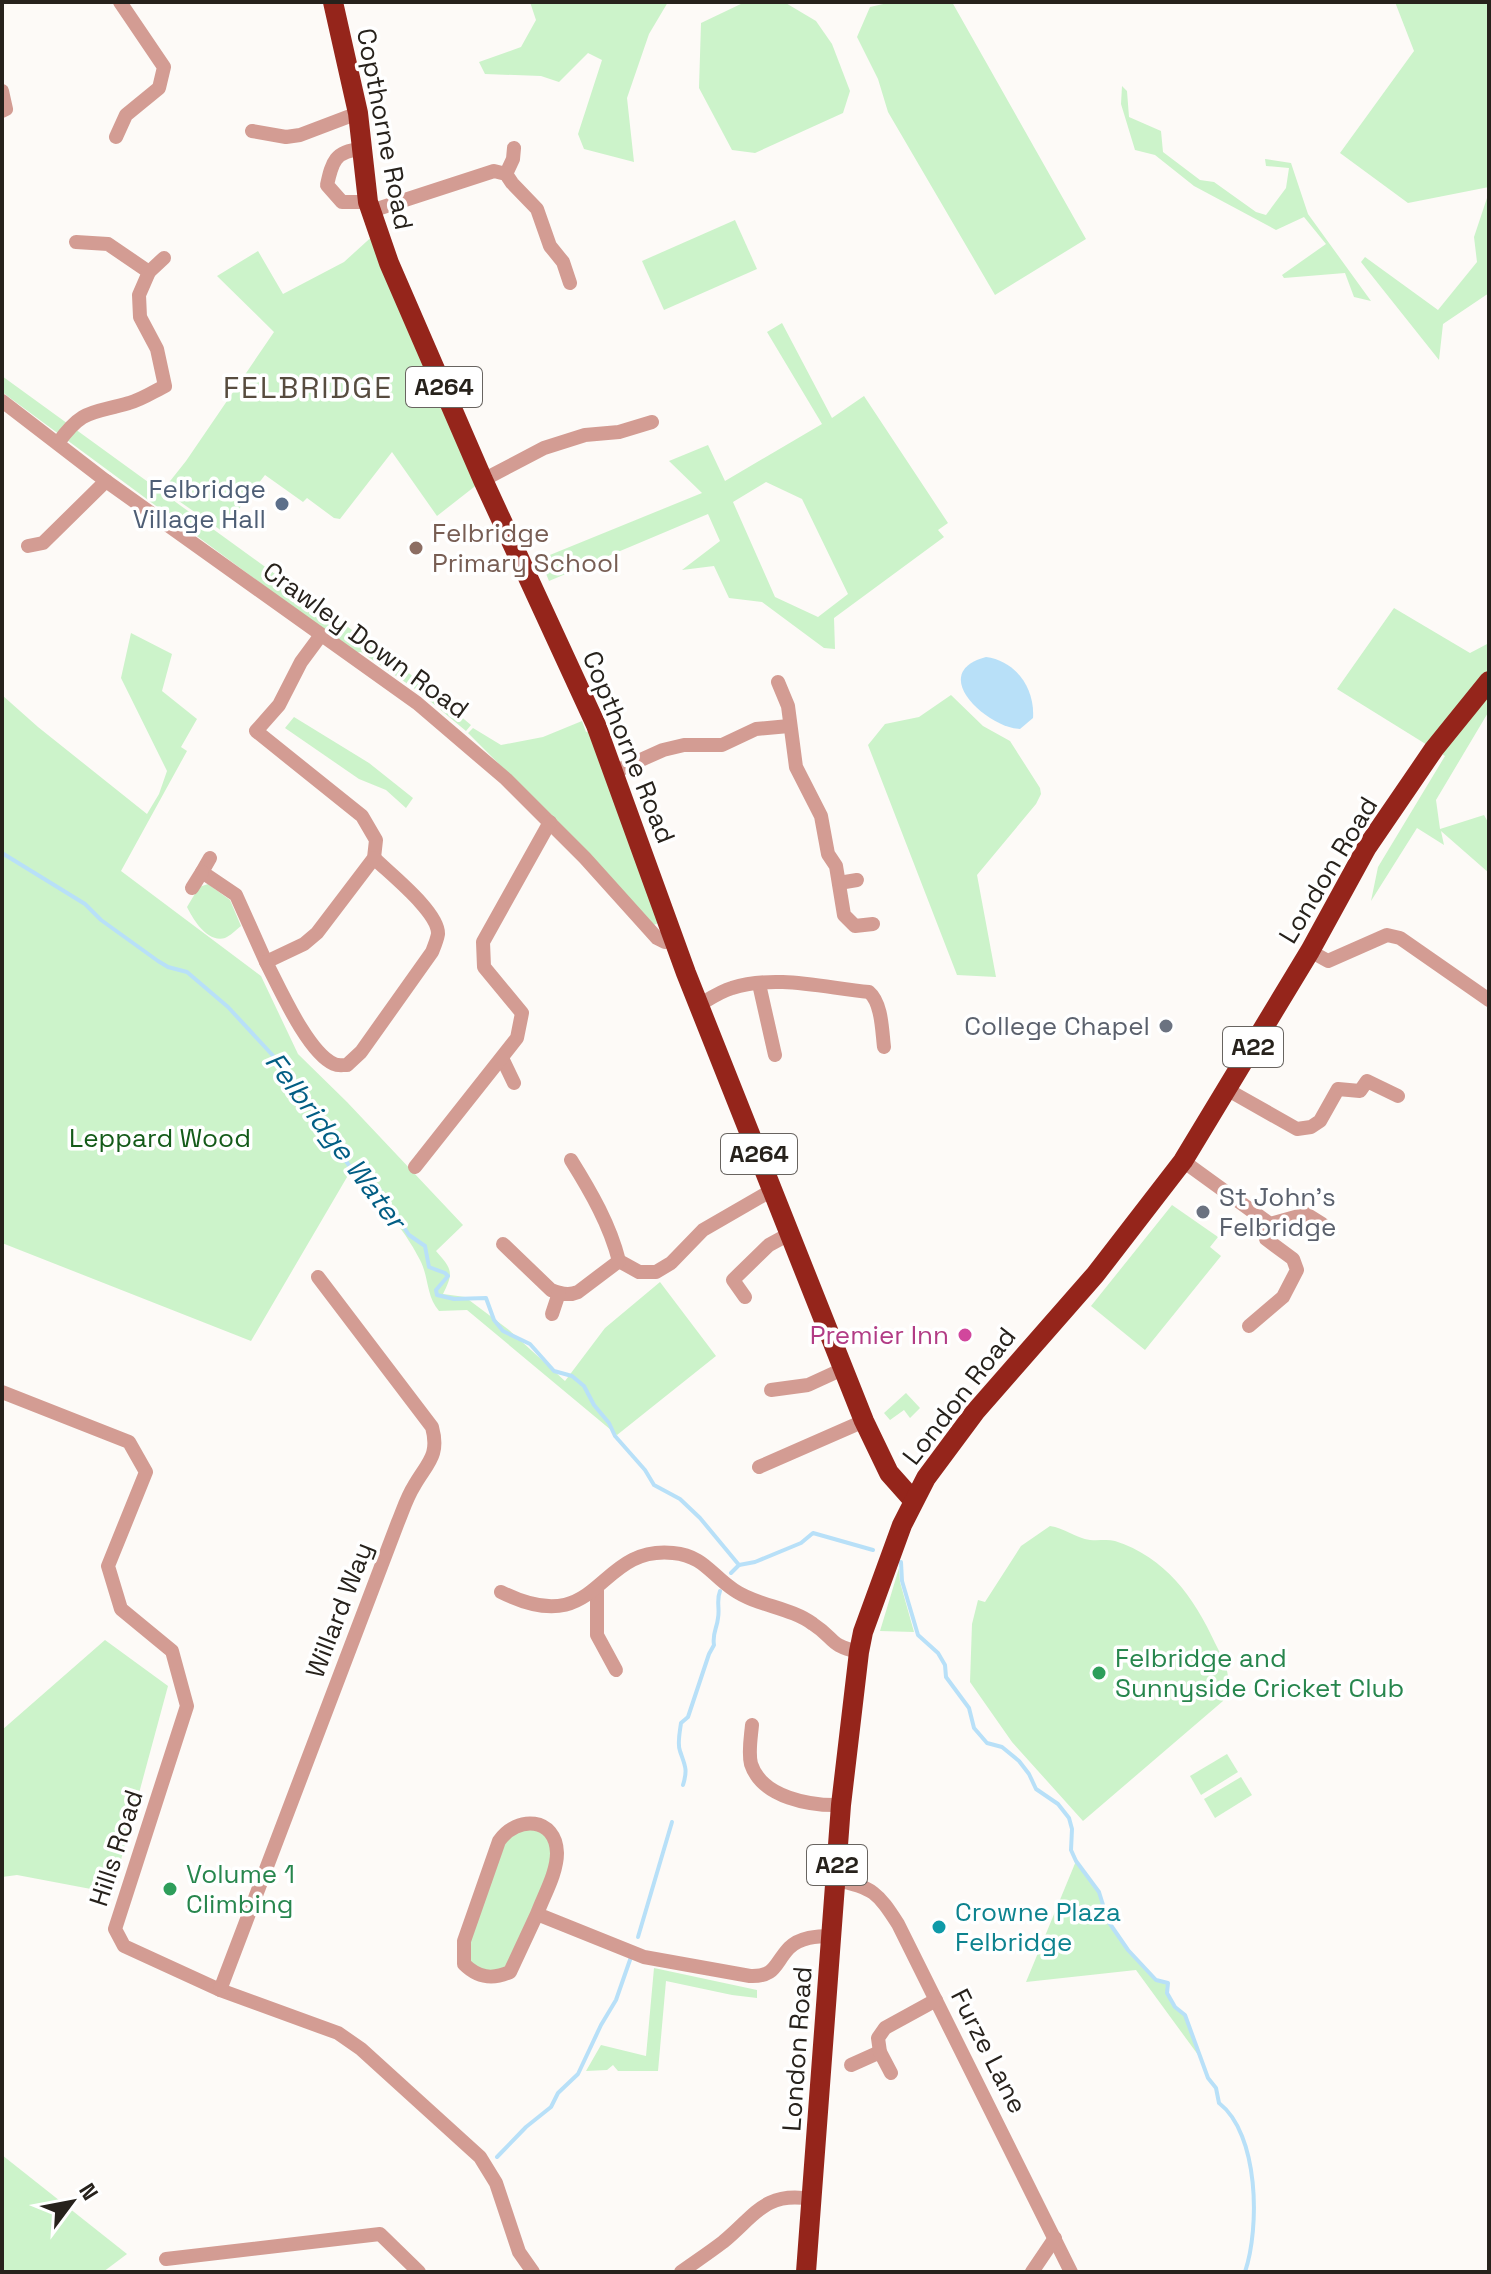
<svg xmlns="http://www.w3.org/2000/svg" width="1491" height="2274" viewBox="0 0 1491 2274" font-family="'Space Grotesk',sans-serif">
<rect width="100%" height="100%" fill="#fdfaf7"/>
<g fill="#ccf3ca" fill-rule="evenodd">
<polygon points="530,2 668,2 649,34 627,98 634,162 584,149 578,134 602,60 588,53 559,82 541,76 485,74 479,62 521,47 536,20"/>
<polygon points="745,2 784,2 816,21 832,44 850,91 843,113 755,153 732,150 699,88 701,23"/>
<polygon points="892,2 952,2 1086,239 995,295 888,112 878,79 857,37 870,7"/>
<polygon points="1395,2 1489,2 1489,187 1408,203 1340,153 1414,51"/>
<polygon points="1122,86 1127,91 1129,117 1161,131 1163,152 1200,180 1214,182 1256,212 1266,215 1286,188 1289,168 1266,166 1265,159 1291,163 1308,214 1371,301 1354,297 1345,273 1284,278 1282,275 1326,244 1304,217 1276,230 1194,186 1155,155 1135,150 1121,104"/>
<polygon points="1489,192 1489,293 1443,324 1439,360 1361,262 1365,257 1438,310 1477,262 1474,237"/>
<polygon points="735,220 757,269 664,310 642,261"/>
<polygon points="377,232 483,480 437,516 392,452 340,519 334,518 307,498 303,502 265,475 222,531 163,490 186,461 274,332 217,276 258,251 283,294 344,262"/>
<path d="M782,323l50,95 32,-22 84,127 -10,7 6,7 -110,81 1,31 -11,-1 -62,-46 -33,-4 -15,-32 -32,4 38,-29 -12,-27 -159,67 -9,-22 162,-66 -33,-32 39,-16 17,36 97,-57 -55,-92zM766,482l36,17 46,95 -30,23 -43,-20 -42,-95z"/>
<polygon points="2,376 392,659 471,725 466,731 418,691 361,652 355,653 2,392"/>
<polygon points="1394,608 1470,653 1489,643 1489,711 1436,800 1440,829 1484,815 1489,824 1489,873 1441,831 1444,845 1417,828 1371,901 1378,867 1445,756 1337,689"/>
<path d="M131,633l41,21 -10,37 35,28 -16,28 6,4 -66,120 140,105 37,78 49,48 116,123 -27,26c16,18 18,21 7,43l22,3 44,33 56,51 40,-53 55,-46 56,74 -99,79 -150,-125 -28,1c-13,-15 -10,-34 -19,-51 -17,-34 -44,-62 -70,-88l-99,169 -249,-98v-548l36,32 109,87 12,-20 8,-23 -46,-93z"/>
<polygon points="951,695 983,726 1010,741 1040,788 1041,794 1036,804 977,875 996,977 957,975 868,745 885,724 919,717"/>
<polygon points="294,717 369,763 413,798 406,808 386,790 359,779 285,728"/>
<polygon points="582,721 586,732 590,731 658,923 654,925 587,852 468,733 473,728 501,745 543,737"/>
<path d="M208,884l22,16 11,26c-5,4 -11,10 -16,12 -18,5 -32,-19 -38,-31l12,-20z"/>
<polygon points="1172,1205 1218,1237 1210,1247 1221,1256 1145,1350 1091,1306"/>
<polygon points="906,1393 920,1408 910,1418 904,1410 890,1420 884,1413"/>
<path d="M1050,1526c14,2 26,12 40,14 9,1 17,-1 25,1 50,16 79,56 100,102 11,22 19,35 8,58l-140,120 -71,-79 -42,-60 2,-58 6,-24 7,2 36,-56z"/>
<polygon points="899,1568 900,1582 914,1632 880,1631"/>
<polygon points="105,1640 168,1686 112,1893 17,1875 2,1877 2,1730"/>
<polygon points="1227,1754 1238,1772 1201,1795 1190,1776"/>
<polygon points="1241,1777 1252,1795 1215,1818 1204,1799"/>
<path d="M525,1827c10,3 22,5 25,16 7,23 -28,95 -38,120l-19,10 -18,-6 -7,-10 2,-23 34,-93z"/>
<polygon points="1076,1861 1099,1892 1108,1921 1128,1949 1156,1980 1168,1983 1167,1993 1175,2007 1185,2015 1204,2063 1136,1970 1026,1982"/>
<polygon points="654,1968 757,1990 757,1998 732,1995 666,1981 658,2071 618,2071 613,2065 607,2070 586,2071 601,2045 646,2056"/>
<polygon points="2,2155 127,2254 103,2272 2,2272"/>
</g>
<path fill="#b8e0f8" d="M986,657c30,4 49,31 47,61l-13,11c-32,-1 -94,-56 -34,-72z"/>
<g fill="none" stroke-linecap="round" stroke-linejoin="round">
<g stroke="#b8e0f8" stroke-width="4">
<polyline points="2,853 85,904 101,920 158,961 168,967 187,972 228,1007 290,1074 335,1139 340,1151 347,1154 346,1161 355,1174 377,1186 409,1235 425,1246 429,1267 445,1273 448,1276 436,1290 437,1295 454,1299 486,1298 494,1320 503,1331 530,1344 554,1371 572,1376 584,1386 594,1405 609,1423 615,1436 645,1470 654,1485 680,1499 700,1518 739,1565 731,1573"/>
<path d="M901,1562l1,19 16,54 20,18 7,12 1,12 23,31 5,20 13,15 15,4 17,14 10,13 7,15 22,15 11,14 3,11 -1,21 5,11 23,31 9,29 20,29 28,30 12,3 -1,10 8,14 10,8 23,63 8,10 3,15c40,31 41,124 26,169"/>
<polyline points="739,1565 755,1562 801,1543 813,1533 873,1550"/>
<path d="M683,1785c5,-16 2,-19 -3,-34 -3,-7 0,-20 1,-28l7,-6 21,-63 5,-9c-2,-12 3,-16 4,-27 2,-10 -2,-17 2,-27"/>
<polyline points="638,1937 672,1822"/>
<polyline points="497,2157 526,2127 551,2107 558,2093 578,2074 601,2025 616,2000 631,1957"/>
</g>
<g stroke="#d39c93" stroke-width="14">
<polyline points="2,91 6,109 2,111"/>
<polyline points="252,131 286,137 300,135 358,113"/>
<polyline points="116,137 126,115 159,88 164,67 120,2"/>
<path d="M361,149c-26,2 -29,13 -34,36l15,17h26"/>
<polyline points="506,174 513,159 514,148"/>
<polyline points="371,211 494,171 506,174 512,183 537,209 550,246 563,262 570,283"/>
<polyline points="76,242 108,244 149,272"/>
<polyline points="2,401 106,481 417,703 506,779 585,858 657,938 665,942 674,940"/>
<path d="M58,443c25,-35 34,-29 71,-40 12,-3 24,-11 36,-17l-8,-37 -17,-32 -1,-22 10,-23 15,-14"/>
<polyline points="483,480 544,448 585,435 619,432 652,422"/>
<polyline points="28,546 43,543 106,481"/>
<polyline points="778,682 788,706 796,767 821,816 828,854 836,866 844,915 855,926 873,924"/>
<polyline points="614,772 663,750 684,745 722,745 756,729 789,726"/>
<polyline points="210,858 202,872 236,895 266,962 304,944 317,933 374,858 376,840 362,816 256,731 279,705 301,662 321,635"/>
<polyline points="839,883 857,880"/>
<polyline points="192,888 202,872"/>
<polyline points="1310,951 1328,961 1387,935 1400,938 1489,1000"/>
<path d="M266,962c13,25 42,91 68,102 4,2 8,1 13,1l14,-13 71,-100c2,-5 5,-12 6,-18 1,-22 -49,-61 -64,-76"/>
<polyline points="759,984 775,1055"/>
<path d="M699,1005c10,-6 22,-14 33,-17 44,-14 93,0 137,4 13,11 13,39 15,55"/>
<polyline points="502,1058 514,1083"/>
<polyline points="1228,1090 1297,1129 1311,1127 1320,1121 1338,1089 1360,1091 1367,1081 1398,1096"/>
<path d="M571,1160c20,32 39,65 48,101l20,11h17l15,-9 32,-33 71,-41"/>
<polyline points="1183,1161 1270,1224 1306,1214 1322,1224"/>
<polyline points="415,1167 517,1038 522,1013 484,967 483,942 550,822"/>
<path d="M503,1244l48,46c9,4 18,6 27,2l41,-31"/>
<polyline points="745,1297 733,1280 769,1245 791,1233"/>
<polyline points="552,1314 559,1293"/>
<polyline points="1249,1326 1283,1297 1297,1270 1293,1259 1266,1239 1265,1232 1270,1224"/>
<polyline points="771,1390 808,1385 845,1368"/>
<polyline points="2,1392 129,1442 146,1472 108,1566 121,1609 172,1651 187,1706 115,1929 124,1946 220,1990 338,2033 361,2049 480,2157 496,2183 519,2252 533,2272"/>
<polyline points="759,1467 864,1421"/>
<polyline points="597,1590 597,1635 616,1670"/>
<path d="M501,1592c100,50 94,-47 172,-39 31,3 37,21 61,37 23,16 56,17 79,34 23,15 15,21 46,28"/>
<path d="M752,1725c-1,12 -4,27 -1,39 11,34 60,42 90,41"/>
<path d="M836,1880c37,7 42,13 62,44l173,348"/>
<path d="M537,1914c7,-19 20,-41 20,-61 -1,-36 -40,-38 -58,-12l-35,100v23c14,14 28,16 46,8l27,-58 107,43 106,19c26,1 24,-12 39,-28 11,-11 28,-12 43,-12"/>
<path d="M220,1990l178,-468c5,-12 9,-25 16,-36 13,-23 26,-30 18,-59l-114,-150"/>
<polyline points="851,2065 880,2052"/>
<polyline points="891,2073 880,2052 878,2038 885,2028 936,2000"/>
<polyline points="166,2259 380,2234 419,2272"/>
<path d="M681,2272c14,-10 29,-20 42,-30 32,-26 41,-51 88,-43"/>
<polyline points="1032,2272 1055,2238"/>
</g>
<g stroke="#95251b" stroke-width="20">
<polyline points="333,2 358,113 368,202 389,263 483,480 596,725 686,973 864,1421 889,1473 913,1500"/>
<polyline points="806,2272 841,1805 859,1652 863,1632 902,1525 926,1478 975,1412 1095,1275 1183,1161 1310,951 1367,847 1434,749 1489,681"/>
</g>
</g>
<circle fill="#5c6f8a" stroke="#fff" stroke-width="3" cx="282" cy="504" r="8"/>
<circle fill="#8d6e63" stroke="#fff" stroke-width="3" cx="416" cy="548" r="8"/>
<g fill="#6b7280" stroke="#fff" stroke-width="3">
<circle cx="1166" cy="1026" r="8"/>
<circle cx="1203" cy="1212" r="8"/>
</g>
<circle fill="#d1479c" stroke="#fff" stroke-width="3" cx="965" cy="1335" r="8"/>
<g fill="#2e9e5b" stroke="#fff" stroke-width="3">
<circle cx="1099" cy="1673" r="8"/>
<circle cx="170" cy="1889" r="8"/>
</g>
<circle fill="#0f9aa8" stroke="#fff" stroke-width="3" cx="939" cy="1927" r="8"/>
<g text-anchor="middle" stroke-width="7" stroke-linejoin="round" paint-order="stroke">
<g fill="#fff" stroke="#686460" stroke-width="2">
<rect x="406" y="367" width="76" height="40" rx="6"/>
<rect x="1223" y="1027" width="60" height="40" rx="6"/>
<rect x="721" y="1134" width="76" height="40" rx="6"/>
<rect x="807" y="1845" width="60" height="40" rx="6"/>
</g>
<g font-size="24" font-weight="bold" fill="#27221c">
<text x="444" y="395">A264</text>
<text x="1253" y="1055">A22</text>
<text x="759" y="1162">A264</text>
<text x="837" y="1873">A22</text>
</g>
<g font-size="26" fill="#27221c" stroke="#fff">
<text transform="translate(385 129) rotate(79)" y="9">Copthorne Road</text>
<text transform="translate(366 640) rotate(36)" y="9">Crawley Down Road</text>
<text transform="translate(629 747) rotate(68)" y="9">Copthorne Road</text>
<text transform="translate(1328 870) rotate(-59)" y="9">London Road</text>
<text transform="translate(959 1396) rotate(-52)" y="9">London Road</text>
<text transform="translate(339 1610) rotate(-69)" y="9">Willard Way</text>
<text transform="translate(116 1848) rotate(-72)" y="9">Hills Road</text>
<text transform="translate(797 2049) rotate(-86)" y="9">London Road</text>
<text transform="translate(989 2051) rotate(63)" y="9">Furze Lane</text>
</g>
<g font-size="26" fill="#4e5e75" stroke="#fff" text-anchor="end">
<text x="266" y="498">Felbridge<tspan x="266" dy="30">Village Hall</tspan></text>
</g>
<g font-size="26" fill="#785e54" stroke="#fff" text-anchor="start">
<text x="432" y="542">Felbridge<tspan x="432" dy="30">Primary School</tspan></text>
</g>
<g font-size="26" fill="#5b616d" stroke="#fff" text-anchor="end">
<text x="1150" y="1035">College Chapel</text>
<text x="1219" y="1206" text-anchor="start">St John's<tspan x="1219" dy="30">Felbridge</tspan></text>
</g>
<g font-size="26" fill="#145b19" stroke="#fff">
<text x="160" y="1147">Leppard Wood</text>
</g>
<g font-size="26" fill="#b23c85" stroke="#fff" text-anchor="end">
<text x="949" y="1344">Premier Inn</text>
</g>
<g font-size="26" fill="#27864d" stroke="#fff" text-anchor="start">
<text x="1115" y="1667">Felbridge and<tspan x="1115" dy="30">Sunnyside Cricket Club</tspan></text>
<text x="186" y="1883">Volume 1<tspan x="186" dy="30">Climbing</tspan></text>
</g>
<g font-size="26" fill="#0d838f" stroke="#fff" text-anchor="start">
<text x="955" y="1921">Crowne Plaza<tspan x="955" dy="30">Felbridge</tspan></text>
</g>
<g font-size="28" font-style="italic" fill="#025e84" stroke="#fff">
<text transform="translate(336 1140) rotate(53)" y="10">Felbridge Water</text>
</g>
<g font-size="30" letter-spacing="2" fill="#574c3f" stroke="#fff">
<text x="308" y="398">FELBRIDGE</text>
</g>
</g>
<rect width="1491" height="2274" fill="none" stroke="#27221c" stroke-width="8"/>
<g transform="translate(72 2202) rotate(58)" stroke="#ffffff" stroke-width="6" paint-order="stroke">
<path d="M0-6L14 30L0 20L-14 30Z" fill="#27221c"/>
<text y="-12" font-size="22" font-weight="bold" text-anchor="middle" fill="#27221c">N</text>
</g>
</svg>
